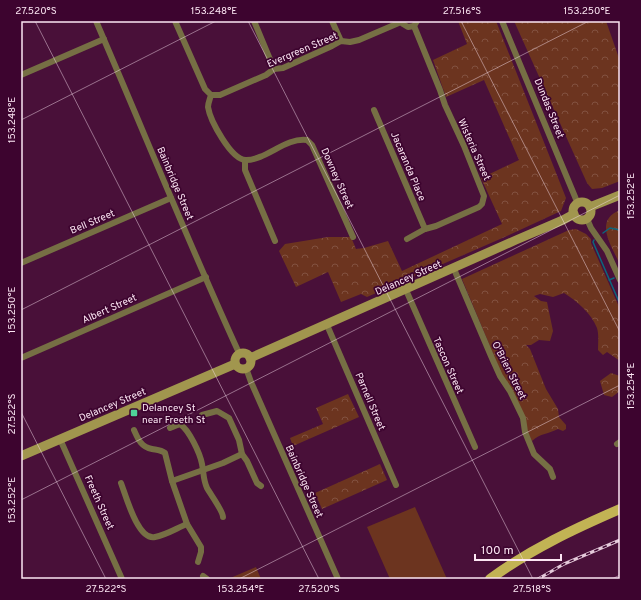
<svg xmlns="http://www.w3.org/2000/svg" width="641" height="600" viewBox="0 0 641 600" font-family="Overpass,sans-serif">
<defs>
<pattern id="forest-crowns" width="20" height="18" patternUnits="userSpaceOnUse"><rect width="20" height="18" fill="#6c341f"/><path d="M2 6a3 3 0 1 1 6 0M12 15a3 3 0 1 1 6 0" fill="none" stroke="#825140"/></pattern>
</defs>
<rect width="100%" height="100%" fill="#491039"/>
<g fill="#6c341f">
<polygon points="415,507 447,579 390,579 367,527"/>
<polygon points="256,567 261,579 228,579"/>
</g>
<g fill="url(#forest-crowns)">
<polygon points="458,21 496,21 566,198 561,211 507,236 367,297 361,294 341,302 328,272 296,287 279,251 285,244 328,237 351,237 356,249 364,248 388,241 402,271 502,224 481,178 519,160 484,80 446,97 433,60 467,44"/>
<polygon points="514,21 606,21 620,61 620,181 602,188 592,189 587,183"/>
<path d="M620,210v55c-8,-19 -27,-44 0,-55z"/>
<path d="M576,229l10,5 5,5v4l29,66v52l-13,-9 -4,3 -5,-5c0,-7 1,-16 -1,-22 -6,-15 -20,-27 -33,-35l-11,4 -13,-3 -6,2 7,5 6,1 6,29 -3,10 -11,-1 -8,5h-5l4,4 16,40 12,20 1,8 7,8v4l-3,2 -5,-2c-9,5 -18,4 -26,12l-30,-66 -40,-96 107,-49z"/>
<polygon points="611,373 620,376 620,391 612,397 604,395 600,381"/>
<polygon points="348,394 359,417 293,446 290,438 323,424 316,408"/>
<polygon points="380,464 387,480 322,509 315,493"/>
</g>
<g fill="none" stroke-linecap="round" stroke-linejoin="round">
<g stroke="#0c667d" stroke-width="1.5">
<polyline points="603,233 610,228 620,230"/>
<polyline points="594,240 593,242 620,304"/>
<polyline points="609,280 614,278"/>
</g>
<g stroke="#766f44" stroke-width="6">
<path d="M96,21c48,111 93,223 143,332"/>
<path d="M175,21l30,68 6,6c-1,4 -3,8 -3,12 2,13 23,53 38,53 20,0 40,-23 61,-20l5,5 41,92"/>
<polyline points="254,21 274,69"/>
<polyline points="332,21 341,41"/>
<polyline points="401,21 403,24 408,27 414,26 417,21"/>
<polyline points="502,21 578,204"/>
<polyline points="21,75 104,39"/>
<polyline points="211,95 220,95 266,75 274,69 283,68 332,46 341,41 350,42 359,40 401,22"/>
<polyline points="374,110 425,229"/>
<polyline points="245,160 245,170 275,241"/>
<polyline points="587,219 591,228 607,251 620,280"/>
<polyline points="407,239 425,229 436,226 479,207 482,204 484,196 464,146 445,105 440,90 414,26"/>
<polyline points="21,263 171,198"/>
<polyline points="454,269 491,356 500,376 510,391 523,418 525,432 534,454 550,469 553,477"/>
<polyline points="406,290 475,447"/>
<polyline points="327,325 396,485"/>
<polyline points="21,358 206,277"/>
<polyline points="246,368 251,382 338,579"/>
<polyline points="202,415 217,411 229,418 239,440 242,454 247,461 257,483 261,486"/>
<path d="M170,428l10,-4c9,6 20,29 22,40 2,10 1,15 5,24 4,7 16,23 16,29"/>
<path d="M134,430c4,9 7,17 18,19 5,1 9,1 13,4l7,28 15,43 14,23v5l-3,10"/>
<polyline points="60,439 122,579"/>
<polyline points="617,444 620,442"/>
<polyline points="172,481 223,463 242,454"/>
<path d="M121,483c5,13 17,58 34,54 11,-2 22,-9 32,-13"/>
<polyline points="203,576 207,579"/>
</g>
<g stroke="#a1964e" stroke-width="9">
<circle cx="582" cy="211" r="9"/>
<polyline points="590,207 620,195"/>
<circle cx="243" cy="361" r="8"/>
<polyline points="250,358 516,240 563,220 574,214"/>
<polyline points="21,456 235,364"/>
</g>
<path stroke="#c2b354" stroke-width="10" d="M490,579c41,-30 84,-50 130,-70"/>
<defs>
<polyline id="rail" points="538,579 564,564 620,540"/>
</defs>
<use href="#rail" stroke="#e4cada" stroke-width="3"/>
<use href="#rail" stroke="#3d042f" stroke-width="1.5" stroke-dasharray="4.5" stroke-linecap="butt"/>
</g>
<path fill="none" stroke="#fce6f3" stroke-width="1" stroke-opacity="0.45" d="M35,21l284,558M248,21l285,558M461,21l159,311M21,120l195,-99M21,310l568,-289M21,412l85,167M21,500l599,-305M239,579l381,-194M612,579l8,-4"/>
<rect fill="#4fd399" stroke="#3d042f" stroke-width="1.5" x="130" y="409" width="8" height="8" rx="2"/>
<g text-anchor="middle" stroke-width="3.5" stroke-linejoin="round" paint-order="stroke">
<g font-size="10" fill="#fce6f3" stroke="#3d042f">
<text transform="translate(302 49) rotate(-23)" y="4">Evergreen Street</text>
<text transform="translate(550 108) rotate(68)" y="4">Dundas Street</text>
<text transform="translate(475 149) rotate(66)" y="4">Wisteria Street</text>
<text transform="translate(409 166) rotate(67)" y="4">Jacaranda Place</text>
<text transform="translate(338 178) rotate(66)" y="4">Downey Street</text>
<text transform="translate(176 183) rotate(67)" y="4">Bainbridge Street</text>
<text transform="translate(92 221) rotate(-23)" y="4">Bell Street</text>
<text transform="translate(408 277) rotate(-24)" y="4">Delancey Street</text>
<text transform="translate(109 308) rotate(-24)" y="4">Albert Street</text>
<text transform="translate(449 365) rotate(66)" y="4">Tascon Street</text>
<text transform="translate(510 370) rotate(63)" y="4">O'Brien Street</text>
<text transform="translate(371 401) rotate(67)" y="4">Parnell Street</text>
<text transform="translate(112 404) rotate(-23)" y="4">Delancey Street</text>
<text transform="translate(305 481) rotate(66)" y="4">Bainbridge Street</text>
<text transform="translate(100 502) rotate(66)" y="4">Freeth Street</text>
</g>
<g font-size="10" fill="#fce6f3" stroke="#3d042f" text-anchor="start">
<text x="142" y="411">Delancey St<tspan x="142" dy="12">near Freeth St</tspan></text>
</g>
</g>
<rect width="641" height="600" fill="none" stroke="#3d042f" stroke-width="44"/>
<path d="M475 554v6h86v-6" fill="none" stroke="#fce6f3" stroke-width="2"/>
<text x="481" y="554" font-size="12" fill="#fce6f3" stroke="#3d042f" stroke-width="3" paint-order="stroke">100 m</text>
<rect x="22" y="22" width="597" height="556" fill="none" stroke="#fce6f3" stroke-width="1.5"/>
<g font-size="10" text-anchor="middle" fill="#fce6f3">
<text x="36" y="14">27.520°S</text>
<text x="214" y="14">153.248°E</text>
<text x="462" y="14">27.516°S</text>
<text x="587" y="14">153.250°E</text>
<text transform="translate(11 120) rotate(-90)" y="4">153.248°E</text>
<text transform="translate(630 196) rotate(-90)" y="4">153.252°E</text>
<text transform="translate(11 310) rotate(-90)" y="4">153.250°E</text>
<text transform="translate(630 386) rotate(-90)" y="4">153.254°E</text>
<text transform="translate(11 414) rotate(-90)" y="4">27.522°S</text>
<text transform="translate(11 500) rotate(-90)" y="4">153.252°E</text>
<text x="106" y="592">27.522°S</text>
<text x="241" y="592">153.254°E</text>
<text x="319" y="592">27.520°S</text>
<text x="532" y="592">27.518°S</text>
</g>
</svg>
